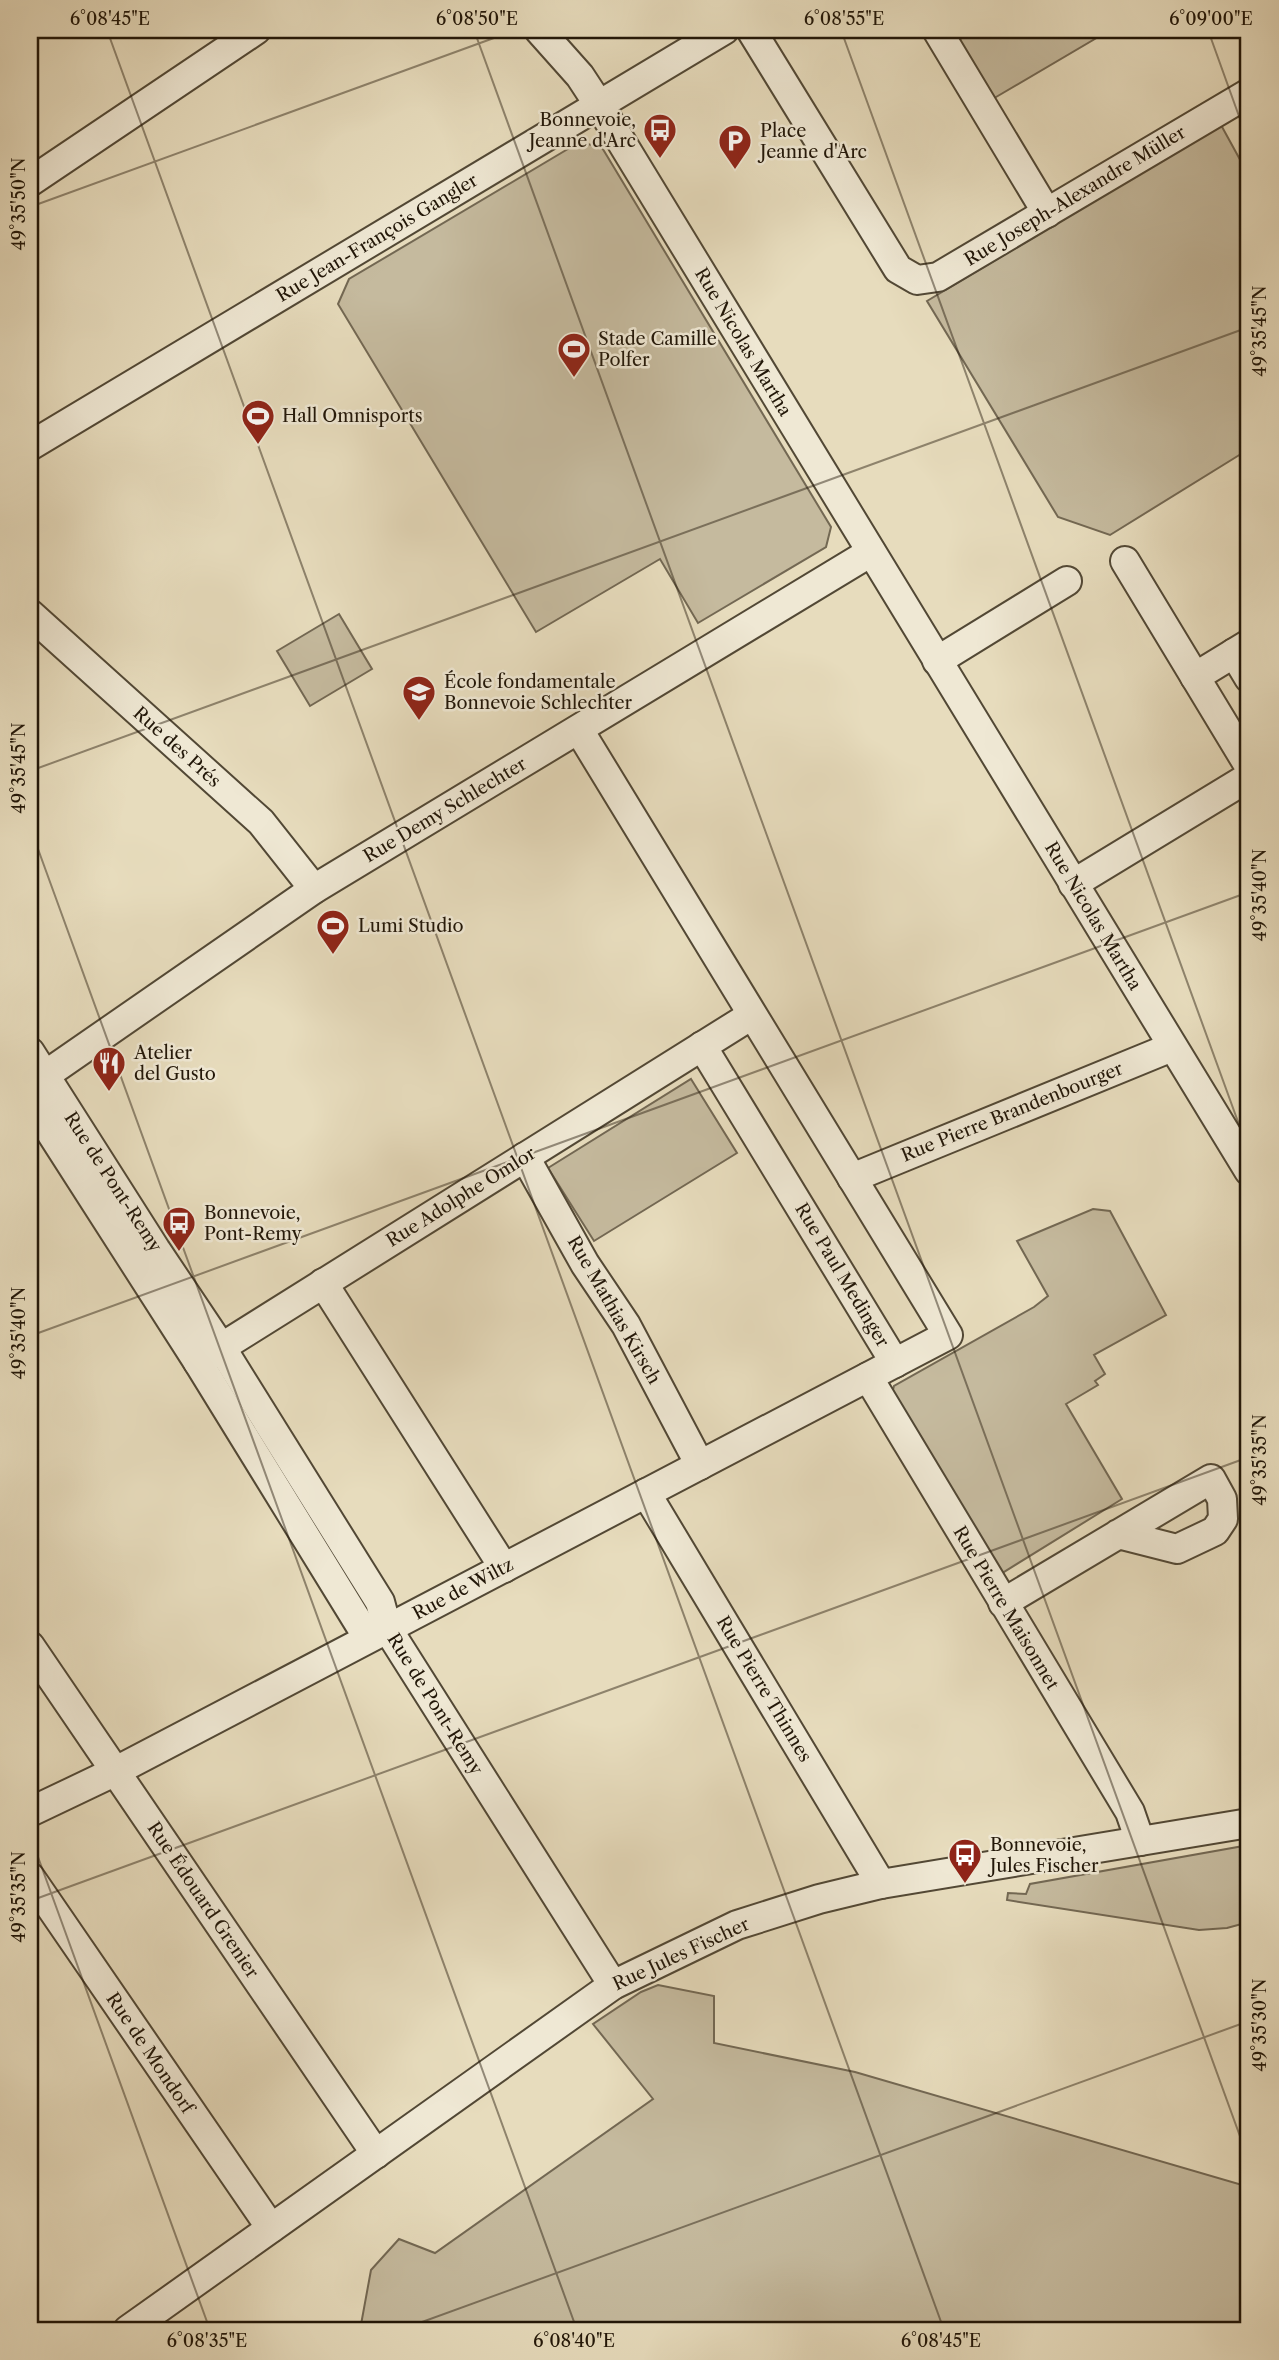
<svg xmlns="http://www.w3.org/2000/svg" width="1279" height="2360" viewBox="0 0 1279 2360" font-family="'Libre Caslon Text',serif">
<rect width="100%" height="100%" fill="#e7dcbd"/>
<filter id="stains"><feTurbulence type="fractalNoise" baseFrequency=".00286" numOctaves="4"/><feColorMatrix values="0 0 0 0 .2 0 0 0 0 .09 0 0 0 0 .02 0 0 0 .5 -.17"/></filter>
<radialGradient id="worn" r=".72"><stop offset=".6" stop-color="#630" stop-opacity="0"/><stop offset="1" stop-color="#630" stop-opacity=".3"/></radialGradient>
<g fill="#c5ba9e" stroke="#736853" stroke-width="2">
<polygon points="976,30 1110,30 991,100 957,41"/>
<polygon points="1221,125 1249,176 1249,449 1110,535 1058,517 927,301"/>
<polygon points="578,143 601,146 831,527 826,547 698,623 660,559 536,632 338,304 349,279"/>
<polygon points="339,614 372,669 310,706 277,651"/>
<polygon points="691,1079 737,1153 594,1241 548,1168"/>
<polygon points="1093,1209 1110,1211 1166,1315 1094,1355 1105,1374 1095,1381 1098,1385 1066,1404 1122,1499 999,1575 891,1397 894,1386 1034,1307 1048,1296 1017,1241"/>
<polygon points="1249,1845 1249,1922 1227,1928 1199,1930 1007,1900 1008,1893 1026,1894 1030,1884"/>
<polygon points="658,1985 714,1996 714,2043 855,2072 1249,2187 1249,2330 360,2330 371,2270 399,2239 435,2253 653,2099 593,2024 641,1992"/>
</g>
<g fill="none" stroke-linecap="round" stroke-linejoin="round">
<defs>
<g id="minor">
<polyline points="539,30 580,76 599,105 1249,1171"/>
<polyline points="751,30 898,269 917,280 938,277 1249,93"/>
<polyline points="937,30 1047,213"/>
<polyline points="30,182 256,30"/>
<polyline points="30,446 724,30"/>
<polyline points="1125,561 1249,766"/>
<polyline points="30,614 261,822 314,889"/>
<polyline points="1234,653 1249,678"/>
<polyline points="937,661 1067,581"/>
<polyline points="1195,677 1249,644"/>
<polyline points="1073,884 1249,777"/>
<polyline points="702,1046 895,1363"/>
<polyline points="30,1052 156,1250 221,1347 380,1602 387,1628 613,1985"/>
<polyline points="31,1085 314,889 871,552"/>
<polyline points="30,1100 198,1362 368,1638"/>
<polyline points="525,1157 585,1264 626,1325 700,1465"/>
<polyline points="852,1178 1172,1047"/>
<polyline points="323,1283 504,1568"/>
<polyline points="198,1362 752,1015"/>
<polyline points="868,1377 1130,1812 1140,1841"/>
<polyline points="646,1493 881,1884"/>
<polyline points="1003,1603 1211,1479 1222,1499 1223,1519 1215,1531 1177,1549 1118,1534"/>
<polyline points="30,1646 376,2154"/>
<polyline points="30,1812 116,1771 948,1335 579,730"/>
<polyline points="30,1877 271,2228"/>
<polyline points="128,2330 613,1985 737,1925 819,1899 881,1884 1249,1823"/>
</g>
</defs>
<use href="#minor" stroke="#524835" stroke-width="32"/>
<use href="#minor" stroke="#efe8d4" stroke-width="28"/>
</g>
<path fill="none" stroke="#211608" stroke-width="2" stroke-opacity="0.45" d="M107,30l837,2300M474,30l775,2131M841,30l408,1122M1208,30l41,114M30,207l486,-177M30,771l1219,-444M30,827l547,1503M30,1336l1219,-444M30,1835l180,495M30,1901l1219,-444M400,2330l849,-309"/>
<defs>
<symbol id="bus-pin" viewBox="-11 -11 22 30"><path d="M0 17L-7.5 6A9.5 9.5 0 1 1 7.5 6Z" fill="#8f2418" stroke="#efe8d4"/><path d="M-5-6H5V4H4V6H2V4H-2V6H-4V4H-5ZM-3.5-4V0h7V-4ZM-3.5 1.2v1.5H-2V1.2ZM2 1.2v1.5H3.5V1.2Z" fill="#fff"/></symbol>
<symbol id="parking-pin" viewBox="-11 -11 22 30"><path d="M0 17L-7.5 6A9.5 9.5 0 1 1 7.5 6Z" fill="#8f2418" stroke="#efe8d4"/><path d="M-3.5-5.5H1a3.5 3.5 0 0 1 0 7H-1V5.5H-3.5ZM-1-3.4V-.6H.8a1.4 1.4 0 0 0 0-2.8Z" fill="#fff"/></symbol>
<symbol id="stadium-pin" viewBox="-11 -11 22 30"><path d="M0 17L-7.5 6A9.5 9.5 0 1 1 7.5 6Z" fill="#8f2418" stroke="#efe8d4"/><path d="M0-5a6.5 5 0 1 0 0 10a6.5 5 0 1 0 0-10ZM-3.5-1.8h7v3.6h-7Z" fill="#fff"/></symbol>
<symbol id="school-pin" viewBox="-11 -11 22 30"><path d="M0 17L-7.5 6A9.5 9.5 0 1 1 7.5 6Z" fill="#8f2418" stroke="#efe8d4"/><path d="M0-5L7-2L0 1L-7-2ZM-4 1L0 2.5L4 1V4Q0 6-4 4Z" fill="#fff"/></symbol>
<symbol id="restaurant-pin" viewBox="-11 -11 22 30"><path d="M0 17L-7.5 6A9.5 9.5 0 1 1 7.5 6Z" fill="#8f2418" stroke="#efe8d4"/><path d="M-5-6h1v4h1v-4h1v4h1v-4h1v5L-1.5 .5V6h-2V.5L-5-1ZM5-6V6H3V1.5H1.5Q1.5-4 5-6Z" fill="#fff"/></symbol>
</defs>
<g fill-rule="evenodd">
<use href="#bus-pin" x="641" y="111" width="38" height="52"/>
<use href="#parking-pin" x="716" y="122" width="38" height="52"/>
<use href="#stadium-pin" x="555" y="330" width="38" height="52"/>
<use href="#stadium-pin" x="239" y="397" width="38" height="52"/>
<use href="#school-pin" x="400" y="673" width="38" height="52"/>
<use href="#stadium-pin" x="314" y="907" width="38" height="52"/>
<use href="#restaurant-pin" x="90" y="1044" width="38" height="52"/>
<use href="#bus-pin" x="160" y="1204" width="38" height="52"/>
<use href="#bus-pin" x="946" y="1836" width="38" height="52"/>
</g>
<g text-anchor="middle" stroke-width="5" stroke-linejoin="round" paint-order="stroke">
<g font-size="18" fill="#211608" stroke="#efe8d4" text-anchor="start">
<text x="636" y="126" text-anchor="end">Bonnevoie,<tspan x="636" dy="21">Jeanne d'Arc</tspan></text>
<text x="760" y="137">Place<tspan x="760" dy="21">Jeanne d'Arc</tspan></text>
<text x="598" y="345">Stade Camille<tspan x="598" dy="21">Polfer</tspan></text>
<text x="282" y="422">Hall Omnisports</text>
<text x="444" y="688">École fondamentale<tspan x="444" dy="21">Bonnevoie Schlechter</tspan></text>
<text x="358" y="932">Lumi Studio</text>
<text x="134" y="1059">Atelier<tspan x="134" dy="21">del Gusto</tspan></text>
<text x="204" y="1219">Bonnevoie,<tspan x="204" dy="21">Pont-Remy</tspan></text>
<text x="990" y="1851">Bonnevoie,<tspan x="990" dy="21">Jules Fischer</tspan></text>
</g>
<g font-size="18" fill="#211608" stroke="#efe8d4">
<text transform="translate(1075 196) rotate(-31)" y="6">Rue Joseph-Alexandre Müller</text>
<text transform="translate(377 238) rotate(-31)" y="6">Rue Jean-François Gangler</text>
<text transform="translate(743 342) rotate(59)" y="6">Rue Nicolas Martha</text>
<text transform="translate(177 747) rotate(42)" y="6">Rue des Prés</text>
<text transform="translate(445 810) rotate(-31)" y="6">Rue Demy Schlechter</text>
<text transform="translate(1093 916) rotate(59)" y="6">Rue Nicolas Martha</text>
<text transform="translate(1012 1112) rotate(-22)" y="6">Rue Pierre Brandenbourger</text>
<text transform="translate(113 1182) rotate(57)" y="6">Rue de Pont-Remy</text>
<text transform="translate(461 1197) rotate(-32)" y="6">Rue Adolphe Omlor</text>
<text transform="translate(842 1275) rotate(59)" y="6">Rue Paul Medinger</text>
<text transform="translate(614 1310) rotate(60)" y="6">Rue Mathias Kirsch</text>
<text transform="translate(463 1589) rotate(-28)" y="6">Rue de Wiltz</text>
<text transform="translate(1006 1608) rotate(59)" y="6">Rue Pierre Maisonnet</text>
<text transform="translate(764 1689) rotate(59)" y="6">Rue Pierre Thinnes</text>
<text transform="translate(435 1704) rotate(58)" y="6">Rue de Pont-Remy</text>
<text transform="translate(203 1900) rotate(56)" y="6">Rue Édouard Grenier</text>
<text transform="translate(681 1954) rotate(-25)" y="6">Rue Jules Fischer</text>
<text transform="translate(150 2053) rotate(56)" y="6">Rue de Mondorf</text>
</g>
</g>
<rect width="1279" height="2360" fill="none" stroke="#e7dcbd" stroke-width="77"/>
<rect x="38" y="38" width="1202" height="2284" fill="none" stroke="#211608" stroke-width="2.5"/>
<g font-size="18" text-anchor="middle" fill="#211608">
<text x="110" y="25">6°08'45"E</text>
<text x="477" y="25">6°08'50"E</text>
<text x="844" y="25">6°08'55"E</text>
<text x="1211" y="25">6°09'00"E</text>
<text transform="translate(19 204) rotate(-90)" y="6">49°35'50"N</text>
<text transform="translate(1260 331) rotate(-90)" y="6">49°35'45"N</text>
<text transform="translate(19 768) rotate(-90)" y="6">49°35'45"N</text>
<text transform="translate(1260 895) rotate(-90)" y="6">49°35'40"N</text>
<text transform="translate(19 1333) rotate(-90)" y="6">49°35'40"N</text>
<text transform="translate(1260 1460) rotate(-90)" y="6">49°35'35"N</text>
<text transform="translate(19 1897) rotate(-90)" y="6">49°35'35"N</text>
<text transform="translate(1260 2025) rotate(-90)" y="6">49°35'30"N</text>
<text x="207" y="2347">6°08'35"E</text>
<text x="574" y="2347">6°08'40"E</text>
<text x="941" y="2347">6°08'45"E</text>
</g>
<rect width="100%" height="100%" filter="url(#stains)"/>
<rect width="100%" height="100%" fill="url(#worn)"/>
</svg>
